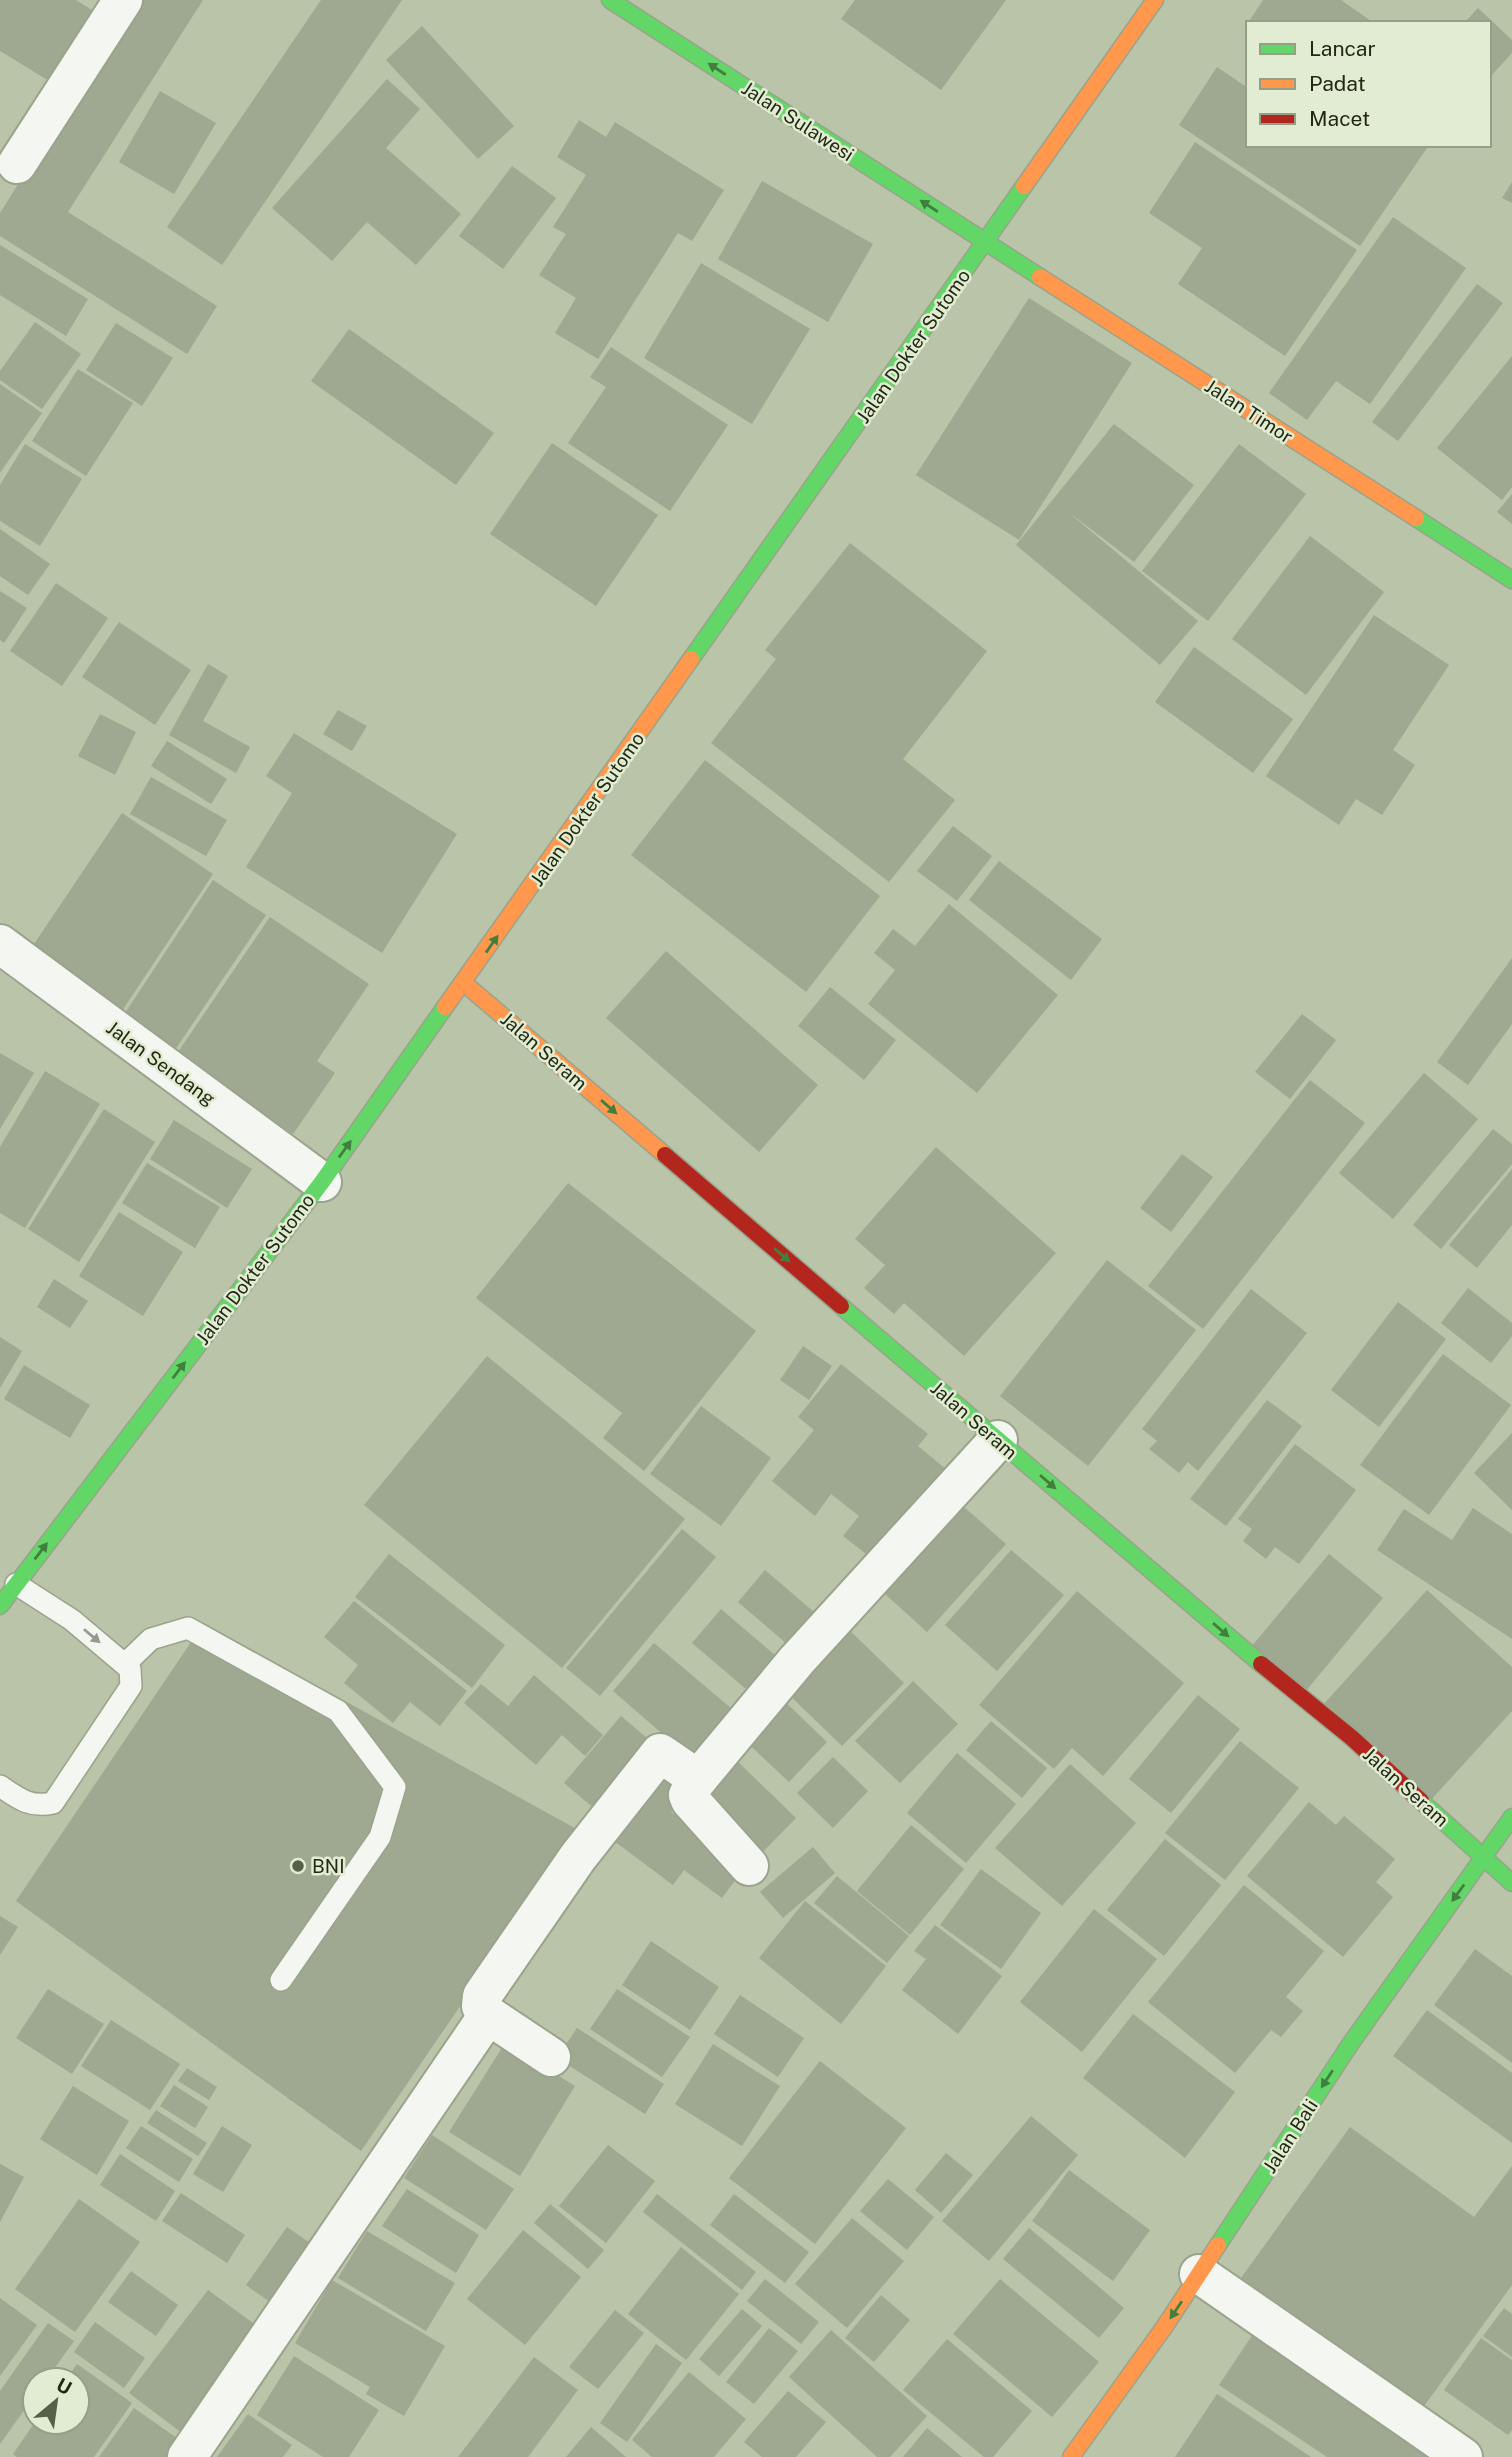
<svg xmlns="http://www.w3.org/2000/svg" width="1512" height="2457" viewBox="0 0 1512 2457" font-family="'Public Sans',sans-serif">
<rect width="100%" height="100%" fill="#b9c4a8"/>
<g fill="#9fa891">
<polygon points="0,0 76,0 103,17 59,87 0,51"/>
<polygon points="134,0 203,0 68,212 217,306 187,354 0,236 0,213"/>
<polygon points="321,0 402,0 222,265 167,227"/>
<polygon points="855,0 1006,0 941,90 841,19"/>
<polygon points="1263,0 1341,0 1374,23 1248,23"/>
<polygon points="1478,8 1512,40 1512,53 1489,78 1489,23 1464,23"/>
<polygon points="422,26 514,126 478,159 386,60"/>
<polygon points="1217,67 1248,88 1248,145 1429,145 1360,246 1179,125"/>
<polygon points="387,79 420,109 386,148 461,214 416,265 367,222 332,261 272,208"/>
<polygon points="160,91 216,123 174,194 119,162"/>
<polygon points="579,120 606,137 615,122 724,190 692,241 678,233 598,359 555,333 576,298 539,275 566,234 553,227 586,175 557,157"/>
<polygon points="1195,142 1357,250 1285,356 1178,284 1202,248 1149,213"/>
<polygon points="512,166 556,198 503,269 459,236"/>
<polygon points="762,181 873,244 828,322 718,259"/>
<polygon points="1512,182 1512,203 1502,198"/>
<polygon points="1393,217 1466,268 1370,404 1336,381 1307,420 1269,393"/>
<polygon points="0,245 88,299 66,336 0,295"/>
<polygon points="701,263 810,329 752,424 644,358"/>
<polygon points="1477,284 1503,303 1398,441 1372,422"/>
<polygon points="1029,298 1132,363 1019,540 916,475"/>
<polygon points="35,322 81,354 42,409 0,380 0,371"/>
<polygon points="116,323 173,358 142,406 86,370"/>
<polygon points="349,329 494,433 456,485 311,381"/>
<polygon points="611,347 728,425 670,511 568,443 606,387 590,377"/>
<polygon points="1512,356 1512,487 1502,500 1437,448"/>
<polygon points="78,369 133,403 86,476 32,441"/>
<polygon points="0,384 42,413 0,473"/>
<polygon points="1114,424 1194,485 1134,562 1067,511 1198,621 1160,665 1016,545"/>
<polygon points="552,443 658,515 596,606 490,534"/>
<polygon points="25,444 82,479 40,546 0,521 0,485"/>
<polygon points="1239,444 1306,494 1208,621 1142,571"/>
<polygon points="1512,494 1512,524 1497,512"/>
<polygon points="0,529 50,564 28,595 0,576"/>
<polygon points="1310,536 1384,592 1306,695 1232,639"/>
<polygon points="850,543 987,651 903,759 955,800 889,882 711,743 776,659 765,650"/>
<polygon points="56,583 108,618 62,686 10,651"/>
<polygon points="0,591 27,608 4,643 0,640"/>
<polygon points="1374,615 1449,665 1393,750 1415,765 1382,815 1356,799 1339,825 1266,776"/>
<polygon points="119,622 191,670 155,725 82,677"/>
<polygon points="1194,647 1293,719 1253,773 1155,702"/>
<polygon points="208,664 228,676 203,721 250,747 236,773 169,735"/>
<polygon points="338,710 367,726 352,751 323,734"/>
<polygon points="100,714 136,732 115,775 78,756"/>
<polygon points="294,733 457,834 382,953 246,867 292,793 266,776"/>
<polygon points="167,741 227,779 211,804 151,766"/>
<polygon points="705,760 880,896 806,992 631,855"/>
<polygon points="151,777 227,820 206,856 130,814"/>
<polygon points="122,813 213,874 120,1014 28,953"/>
<polygon points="953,826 992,856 957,901 917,871"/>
<polygon points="999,861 1102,939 1071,980 969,900"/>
<polygon points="213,880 266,915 175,1050 123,1016"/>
<polygon points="949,904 1058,995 977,1093 868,1004 895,970 874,953 893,929 915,946"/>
<polygon points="270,917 369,984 317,1061 335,1073 293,1134 176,1055"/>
<polygon points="666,951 818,1085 759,1152 606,1018"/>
<polygon points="1512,958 1512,1024 1468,1085 1437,1062"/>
<polygon points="830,987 896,1040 864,1080 798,1026"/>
<polygon points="1302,1014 1336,1040 1290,1099 1255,1072"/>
<polygon points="0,1053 34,1073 0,1129"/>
<polygon points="45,1071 100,1104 25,1228 0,1213 0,1147"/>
<polygon points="1424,1073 1478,1119 1393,1219 1339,1173"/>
<polygon points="1310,1080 1365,1123 1203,1329 1148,1286"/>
<polygon points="104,1109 155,1142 79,1262 28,1229"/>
<polygon points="174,1120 252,1169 227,1208 150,1159"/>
<polygon points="1493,1129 1512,1144 1512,1164 1441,1249 1413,1225"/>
<polygon points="936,1147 1056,1253 964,1356 904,1303 894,1314 864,1288 885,1265 855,1239"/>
<polygon points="1182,1154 1213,1177 1171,1232 1140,1208"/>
<polygon points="147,1163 220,1207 195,1248 122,1203"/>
<polygon points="1512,1169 1512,1225 1477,1268 1449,1245"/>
<polygon points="568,1183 756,1331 644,1471 603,1438 622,1413 476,1298"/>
<polygon points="119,1212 183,1252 143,1316 79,1276"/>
<polygon points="1107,1260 1196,1330 1088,1466 1000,1396"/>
<polygon points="54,1279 88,1301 70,1328 37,1307"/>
<polygon points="1468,1288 1512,1323 1512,1336 1491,1363 1441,1323"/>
<polygon points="1251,1289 1307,1333 1198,1471 1188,1462 1179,1473 1149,1449 1157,1441 1142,1429"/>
<polygon points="1398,1302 1446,1339 1379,1427 1331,1390"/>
<polygon points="0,1337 22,1351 0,1388"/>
<polygon points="803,1346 832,1366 809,1400 780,1380"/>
<polygon points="1443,1354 1511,1405 1429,1515 1360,1465"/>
<polygon points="487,1356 685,1519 562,1668 364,1505"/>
<polygon points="841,1364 928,1434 918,1446 952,1474 879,1564 843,1536 859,1516 831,1494 815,1516 772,1481 814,1430 798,1417"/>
<polygon points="24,1365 90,1405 70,1438 4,1399"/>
<polygon points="1267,1400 1302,1426 1226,1526 1190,1499"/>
<polygon points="701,1406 771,1458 721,1526 650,1474"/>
<polygon points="1512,1433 1512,1510 1474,1473"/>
<polygon points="1295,1444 1356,1490 1299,1564 1275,1547 1266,1559 1243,1541 1252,1529 1238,1519"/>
<polygon points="963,1506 1006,1544 927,1632 884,1593"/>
<polygon points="1473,1508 1512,1534 1512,1639 1377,1550 1404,1509 1452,1540"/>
<polygon points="682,1529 716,1557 600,1696 566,1668"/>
<polygon points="1011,1550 1064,1595 997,1671 945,1625"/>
<polygon points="389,1554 505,1645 472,1688 355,1597"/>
<polygon points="1329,1554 1383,1598 1305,1692 1251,1647"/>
<polygon points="765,1570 821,1618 793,1649 738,1602"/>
<polygon points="1427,1590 1512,1667 1512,1711 1429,1802 1323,1705"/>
<polygon points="1077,1591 1184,1683 1103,1776 1072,1748 1054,1769 979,1705"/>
<polygon points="354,1601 467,1691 440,1726 410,1702 393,1723 344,1683 358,1665 324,1637"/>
<polygon points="721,1609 789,1667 760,1701 692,1643"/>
<polygon points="204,1623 580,1831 361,2151 16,1901"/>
<polygon points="842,1623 904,1683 842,1746 781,1687"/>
<polygon points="654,1643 745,1720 703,1769 613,1691"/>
<polygon points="534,1675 603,1735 585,1756 562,1735 536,1765 464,1703 481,1684 508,1706"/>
<polygon points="913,1681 958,1724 900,1783 855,1741"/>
<polygon points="1198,1695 1240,1729 1171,1813 1129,1779"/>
<polygon points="779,1696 827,1742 789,1782 740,1736"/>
<polygon points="621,1716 660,1749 603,1816 564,1783"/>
<polygon points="991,1721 1047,1768 1022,1798 966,1750"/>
<polygon points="1240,1741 1299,1788 1225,1880 1165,1833"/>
<polygon points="957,1753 1016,1804 966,1863 907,1813"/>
<polygon points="833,1757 868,1791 833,1828 797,1793"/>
<polygon points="734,1758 796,1818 756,1859 694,1798"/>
<polygon points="656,1760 690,1786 671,1812 745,1867 722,1898 684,1870 673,1885 602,1832"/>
<polygon points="1070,1764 1136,1823 1062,1906 995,1848"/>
<polygon points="1309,1802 1336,1825 1344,1816 1395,1859 1376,1882 1393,1897 1343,1957 1247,1876"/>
<polygon points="911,1825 964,1869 910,1935 857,1891"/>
<polygon points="1165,1839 1221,1885 1164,1956 1107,1910"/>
<polygon points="813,1847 835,1873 783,1918 760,1892"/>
<polygon points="981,1869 1041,1913 1001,1969 940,1925"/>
<polygon points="837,1876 909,1936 887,1963 814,1903"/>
<polygon points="1244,1885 1324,1951 1286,1997 1303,2011 1281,2037 1271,2030 1235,2073 1148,2002"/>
<polygon points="805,1901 886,1966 841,2024 759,1958"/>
<polygon points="1094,1909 1157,1959 1082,2052 1020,2002"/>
<polygon points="0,1916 18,1927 0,1955"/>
<polygon points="935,1925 1002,1976 958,2034 902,1990 926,1959 914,1951"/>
<polygon points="651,1941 719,1987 690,2030 622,1985"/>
<polygon points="1475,1949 1512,1976 1512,2063 1434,2005"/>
<polygon points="48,1989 104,2024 72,2074 16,2038"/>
<polygon points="617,1989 690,2037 662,2077 590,2029"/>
<polygon points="740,1995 804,2038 778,2077 714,2034"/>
<polygon points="1427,2010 1512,2073 1512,2143 1393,2056"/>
<polygon points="1133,2014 1235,2092 1185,2158 1083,2078"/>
<polygon points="111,2020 180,2064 150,2110 81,2066"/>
<polygon points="577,2028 664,2084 645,2114 557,2058"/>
<polygon points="505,2043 575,2086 520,2176 449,2132"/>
<polygon points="713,2044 780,2086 742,2146 675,2104"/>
<polygon points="820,2061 906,2128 815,2244 729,2178"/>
<polygon points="187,2068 217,2087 209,2100 178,2081"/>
<polygon points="174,2085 208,2107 195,2128 160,2106"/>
<polygon points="73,2086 129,2121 97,2175 40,2139"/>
<polygon points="156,2110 207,2143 198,2156 147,2123"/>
<polygon points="1031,2116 1078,2155 989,2261 942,2221"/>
<polygon points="141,2126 193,2159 179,2182 126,2148"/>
<polygon points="222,2126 252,2145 223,2192 193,2174"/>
<polygon points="1350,2127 1474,2217 1512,2166 1512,2285 1414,2420 1233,2289"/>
<polygon points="432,2135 514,2189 486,2230 404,2178"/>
<polygon points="608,2145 655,2181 606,2243 559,2206"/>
<polygon points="946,2153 973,2175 941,2213 915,2190"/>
<polygon points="120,2154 175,2191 156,2221 100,2185"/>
<polygon points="0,2164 24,2177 0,2222"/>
<polygon points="1069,2170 1150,2230 1113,2281 1032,2221"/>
<polygon points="888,2179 934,2217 907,2250 860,2211"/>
<polygon points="407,2189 479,2235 456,2273 382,2226"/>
<polygon points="181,2193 245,2235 227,2263 162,2221"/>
<polygon points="657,2194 756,2272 742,2290 643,2212"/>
<polygon points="734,2194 809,2252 785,2283 710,2225"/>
<polygon points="79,2199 140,2242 75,2332 15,2289"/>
<polygon points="550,2204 604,2250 588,2269 534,2223"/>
<polygon points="852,2218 904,2261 847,2328 795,2284"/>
<polygon points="287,2227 323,2252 281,2310 246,2285"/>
<polygon points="1029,2228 1124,2308 1099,2338 1003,2259"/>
<polygon points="523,2230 581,2277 525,2345 467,2299"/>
<polygon points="367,2231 455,2283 426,2331 338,2278"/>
<polygon points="681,2247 739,2294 686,2360 628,2314"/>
<polygon points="131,2271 178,2305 156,2336 108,2302"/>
<polygon points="765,2279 819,2322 801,2344 747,2301"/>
<polygon points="1000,2279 1099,2362 1052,2417 953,2334"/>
<polygon points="332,2280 445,2346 404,2416 366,2394 370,2387 295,2343"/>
<polygon points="208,2290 261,2329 182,2433 129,2393"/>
<polygon points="881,2295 910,2320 874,2362 845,2338"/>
<polygon points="0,2298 37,2325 0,2376"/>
<polygon points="1504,2308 1512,2314 1512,2357 1483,2336"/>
<polygon points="742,2309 762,2326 719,2376 699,2359"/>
<polygon points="615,2310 644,2333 598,2389 569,2367"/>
<polygon points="95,2322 145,2358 124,2388 74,2352"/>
<polygon points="48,2323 74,2341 46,2380 35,2380 35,2395 0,2444 0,2391"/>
<polygon points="769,2328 798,2351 754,2404 726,2382"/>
<polygon points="831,2330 927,2416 890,2457 877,2457 789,2377"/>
<polygon points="1255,2331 1445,2457 1327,2457 1219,2385"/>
<polygon points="1481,2338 1512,2360 1512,2430 1508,2435 1444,2390"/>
<polygon points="947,2339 1032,2411 993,2457 984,2457 903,2390"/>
<polygon points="656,2344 682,2363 627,2442 600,2423"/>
<polygon points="294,2356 379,2410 349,2457 323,2457 257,2415"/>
<polygon points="534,2357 578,2390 528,2457 458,2457"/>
<polygon points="77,2364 132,2403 94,2457 17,2457 13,2454 35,2422 77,2422 77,2380 66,2380"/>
<polygon points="689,2372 746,2419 714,2457 652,2457 632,2440"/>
<polygon points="788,2391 826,2422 796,2457 762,2457 744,2442"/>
<polygon points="1217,2394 1311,2457 1175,2457"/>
<polygon points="134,2408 184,2443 175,2457 99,2457"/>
<polygon points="248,2414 292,2445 283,2457 217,2457"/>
<polygon points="591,2427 626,2457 566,2457"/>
<polygon points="927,2428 962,2457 903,2457"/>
</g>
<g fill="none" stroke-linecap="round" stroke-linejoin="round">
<defs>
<g id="lane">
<polyline points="125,1664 151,1639 188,1628 338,1711 395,1787 380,1837 281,1980"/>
<path d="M0,1786c19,13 30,22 53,17l78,-117 -1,-17 -58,-49 -56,-36"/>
</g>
<g id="street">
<polyline points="17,164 123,0"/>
<polyline points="0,944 322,1182"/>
<polyline points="749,1866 690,1800 688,1795 693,1785 797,1660 998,1440"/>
<polyline points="551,2057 488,2015 481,2006 482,1996 578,1857 660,1753 698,1779"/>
<polyline points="1199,2274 1463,2457"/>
<polyline points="187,2457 488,2015"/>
</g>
<g id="fast">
<polyline points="610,0 1040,277"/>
<polyline points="1416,518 1512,580"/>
<polyline points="691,659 1024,186"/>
<polyline points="841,1306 1261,1664"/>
<polyline points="0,1606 322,1182 445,1007"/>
<polyline points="1421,1801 1512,1883"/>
<polyline points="1218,2245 1351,2043 1512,1817"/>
</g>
<g id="slow">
<polyline points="1024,186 1155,0"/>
<polyline points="1040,277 1416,518"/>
<polyline points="464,983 665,1155"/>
<polyline points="445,1007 691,659"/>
<polyline points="1071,2457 1165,2326 1218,2245"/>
</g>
<g id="jam">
<polyline points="665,1155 841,1306"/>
<polyline points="1261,1664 1352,1738 1421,1801"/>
</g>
</defs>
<use href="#lane" stroke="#9aa38c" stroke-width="24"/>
<use href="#street" stroke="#9aa38c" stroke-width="42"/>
<use href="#fast" stroke="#9aa38c" stroke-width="19"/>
<use href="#slow" stroke="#9aa38c" stroke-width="19"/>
<use href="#jam" stroke="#9aa38c" stroke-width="19"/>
<use href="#lane" stroke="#f4f6f2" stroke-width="21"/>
<use href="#street" stroke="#f4f6f2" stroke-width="38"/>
<use href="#fast" stroke="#63d668" stroke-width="16"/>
<use href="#slow" stroke="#ff974d" stroke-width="16"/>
<use href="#jam" stroke="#b3261e" stroke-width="16"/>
</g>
<defs><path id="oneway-solid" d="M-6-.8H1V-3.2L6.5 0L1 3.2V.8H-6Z" transform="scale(1.75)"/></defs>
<g fill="#427f3e">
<use href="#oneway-solid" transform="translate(717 69) rotate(-147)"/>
<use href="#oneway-solid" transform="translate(929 206) rotate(-147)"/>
<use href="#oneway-solid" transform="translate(492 944) rotate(-55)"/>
<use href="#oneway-solid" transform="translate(609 1107) rotate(41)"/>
<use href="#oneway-solid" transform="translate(345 1149) rotate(-54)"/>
<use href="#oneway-solid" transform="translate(782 1255) rotate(41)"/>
<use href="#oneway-solid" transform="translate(179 1370) rotate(-53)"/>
<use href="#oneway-solid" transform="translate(1048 1482) rotate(41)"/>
<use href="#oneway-solid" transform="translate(41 1551) rotate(-53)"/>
<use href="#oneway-solid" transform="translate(1221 1630) rotate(41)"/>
<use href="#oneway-solid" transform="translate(1458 1893) rotate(126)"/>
<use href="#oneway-solid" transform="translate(1327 2079) rotate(123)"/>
<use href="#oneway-solid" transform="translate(1176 2310) rotate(124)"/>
</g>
<use fill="#95998e" href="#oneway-solid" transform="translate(92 1636) rotate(40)"/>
<circle fill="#565f48" stroke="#e2ecd2" stroke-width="2.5" cx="298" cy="1866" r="7"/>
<g text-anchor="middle" stroke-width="5" stroke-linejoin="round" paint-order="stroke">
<g font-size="19" fill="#212814" stroke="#e2ecd2">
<text transform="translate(798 121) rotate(33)" y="7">Jalan Sulawesi</text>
<text transform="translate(913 346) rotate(-55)" y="7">Jalan Dokter Sutomo</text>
<text transform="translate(1249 411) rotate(33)" y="7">Jalan Timor</text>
<text transform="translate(587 809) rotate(-55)" y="7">Jalan Dokter Sutomo</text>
<text transform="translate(544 1051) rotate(41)" y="7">Jalan Seram</text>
<text transform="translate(161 1063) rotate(36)" y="7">Jalan Sendang</text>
<text transform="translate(255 1269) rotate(-53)" y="7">Jalan Dokter Sutomo</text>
<text transform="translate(974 1420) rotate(41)" y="7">Jalan Seram</text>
<text transform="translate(1406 1787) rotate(42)" y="7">Jalan Seram</text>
<text transform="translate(1290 2136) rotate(-57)" y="7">Jalan Bali</text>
</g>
<g font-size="19" fill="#212814" stroke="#e2ecd2" text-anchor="start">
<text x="312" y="1873">BNI</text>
</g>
</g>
<rect x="1246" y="21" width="245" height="126" fill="#e2ecd2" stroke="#959e86" stroke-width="2"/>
<rect x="1260" y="44" width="35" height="10" fill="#63d668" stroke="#959e86" stroke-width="2"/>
<text x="1309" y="56" font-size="21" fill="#212814">Lancar</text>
<rect x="1260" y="79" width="35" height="10" fill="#ff974d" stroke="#959e86" stroke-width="2"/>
<text x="1309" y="91" font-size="21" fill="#212814">Padat</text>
<rect x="1260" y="114" width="35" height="10" fill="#b3261e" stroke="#959e86" stroke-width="2"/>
<text x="1309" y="126" font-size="21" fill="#212814">Macet</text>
<g transform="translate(56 2401) rotate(29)"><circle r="33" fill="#e2ecd2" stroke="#959e86" stroke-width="2"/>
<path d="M0-5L12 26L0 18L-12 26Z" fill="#565f48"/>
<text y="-10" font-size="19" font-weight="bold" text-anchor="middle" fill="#212814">U</text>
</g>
</svg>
